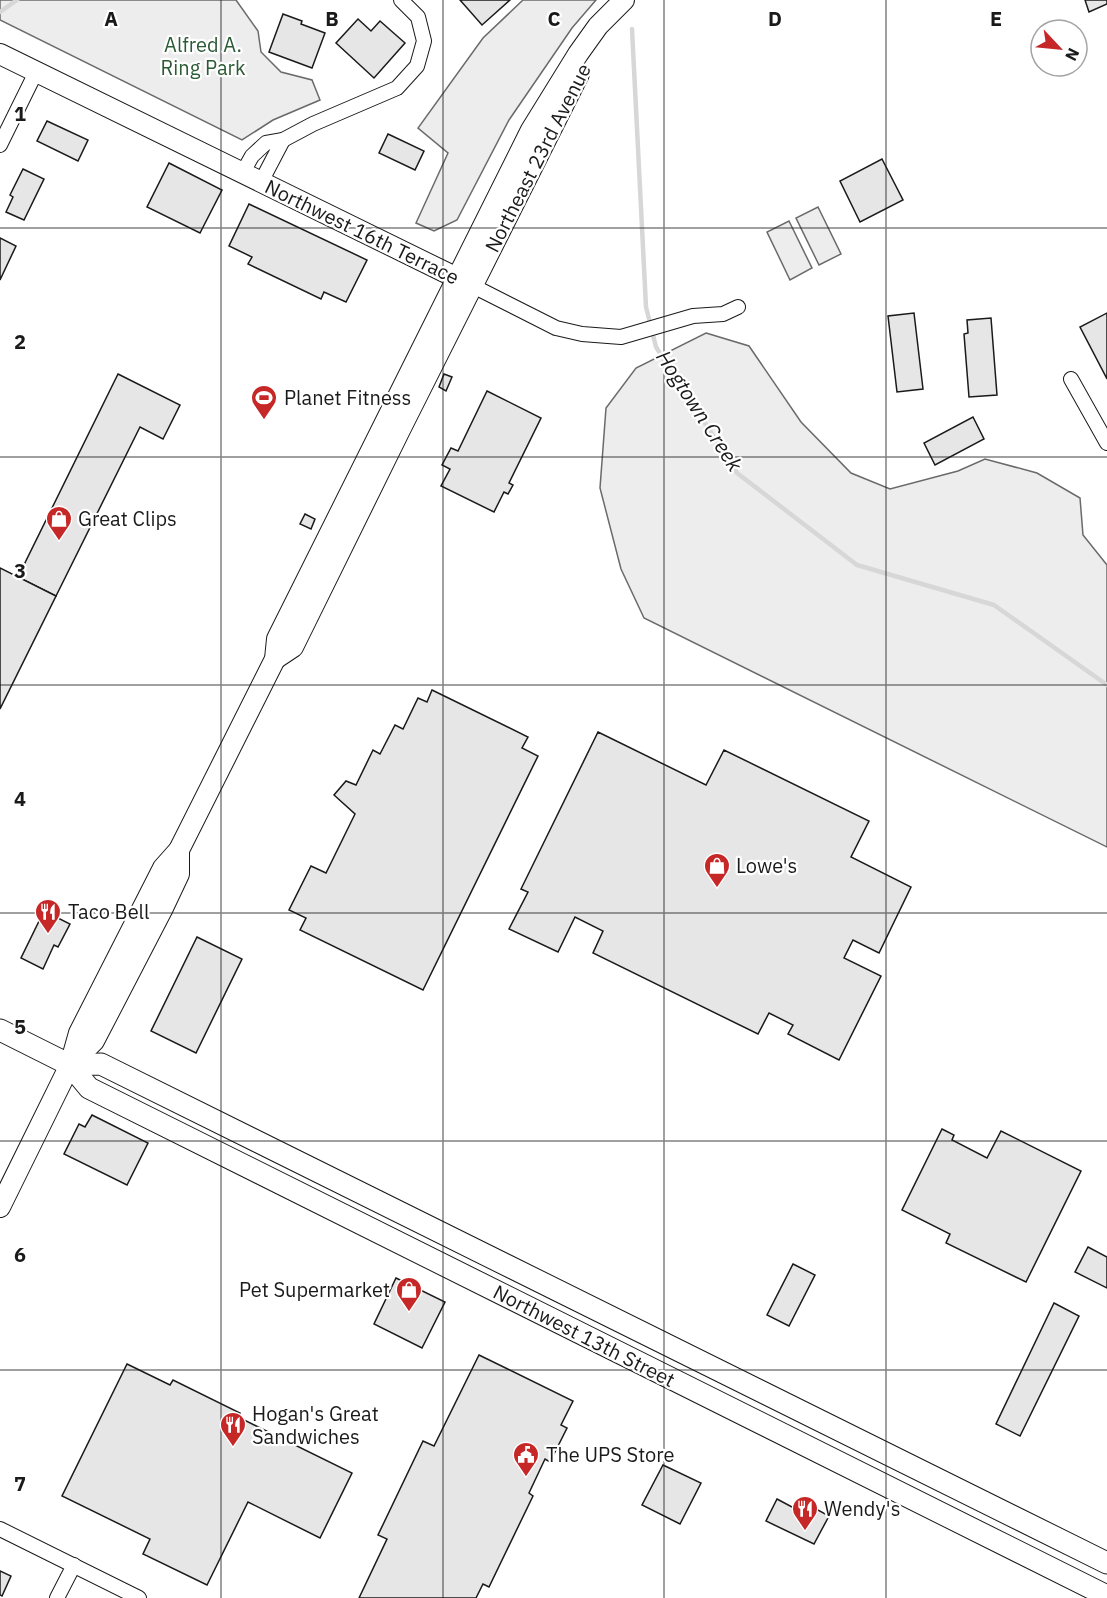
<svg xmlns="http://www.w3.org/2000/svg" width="1107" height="1598" viewBox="0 0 1107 1598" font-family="'IBM Plex Sans',sans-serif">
<rect width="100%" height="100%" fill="#fff"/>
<g fill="#ededed" stroke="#6a6a6a" stroke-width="1.5">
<polygon points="0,0 236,0 258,31 261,52 281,72 312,80 320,100 273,120 242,140 0,20"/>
<polygon points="523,0 596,0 572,28 509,120 457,220 434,231 416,223 448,153 418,128 483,38"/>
<polygon points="818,207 841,254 819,265 796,218"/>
<polygon points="789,221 812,268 790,280 767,232"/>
<polygon points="706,333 749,346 801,422 851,473 890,489 958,471 985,459 1037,473 1080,498 1083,535 1107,565 1107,847 644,618 621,569 600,488 606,408 636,368"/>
</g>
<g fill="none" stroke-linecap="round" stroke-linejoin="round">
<g stroke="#d7d7d7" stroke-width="4.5">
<polyline points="0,12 17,0"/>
<polyline points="632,29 646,307 656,347 737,473 857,565 994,605 1107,685"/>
</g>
</g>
<g fill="#e6e6e6" stroke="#1a1a1a" stroke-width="1.5">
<polygon points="460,0 510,0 482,25"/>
<polygon points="1085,0 1107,0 1107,4 1089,12"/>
<polygon points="283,14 302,21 301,24 325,33 312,68 269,52"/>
<polygon points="358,19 371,31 380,21 405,43 374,78 336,43"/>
<polygon points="47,121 88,140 78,161 37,141"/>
<polygon points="388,134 424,151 415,170 379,153"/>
<polygon points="882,159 903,200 860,222 840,181"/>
<polygon points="169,163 222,190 200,233 147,207"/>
<polygon points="23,169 44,179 24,220 6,212 13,197 10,195"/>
<polygon points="249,204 367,260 346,302 324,292 321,299 248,264 252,257 229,246"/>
<polygon points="0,238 16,246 0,280"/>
<polygon points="914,313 923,389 897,392 888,316"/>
<polygon points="1107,313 1107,379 1080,327"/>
<polygon points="991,318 997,395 969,397 964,334 968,333 967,320"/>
<polygon points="118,374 180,405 163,439 140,427 56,596 18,577"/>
<polygon points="444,374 452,377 446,391 439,387"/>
<polygon points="487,391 541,418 509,483 513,485 508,494 504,492 494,512 441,486 450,469 442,465 451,448 458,451"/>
<polygon points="973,417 984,439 935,465 924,443"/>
<polygon points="305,514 315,519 311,529 300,524"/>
<polygon points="0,568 56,596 0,709"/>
<polygon points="432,690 528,737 522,748 538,756 423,990 300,930 306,918 289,910 311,866 326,873 355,814 334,795 346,781 356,785 373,750 380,754 395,725 403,729 418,698 427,702"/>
<polygon points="598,732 706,785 724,750 869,821 851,857 911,887 879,953 853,940 844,958 881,976 839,1060 788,1034 793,1025 769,1013 758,1034 593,953 603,931 575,917 558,952 509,929 528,892 521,889"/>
<polygon points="44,911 70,924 58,947 54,945 43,969 21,958"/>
<polygon points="197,937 242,959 196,1053 151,1031"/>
<polygon points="92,1115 148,1143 127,1185 64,1154 79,1124 85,1127"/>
<polygon points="942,1129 954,1135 952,1140 987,1158 1001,1131 1081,1171 1026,1282 946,1243 950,1234 902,1210"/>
<polygon points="1088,1247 1107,1257 1107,1288 1075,1272"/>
<polygon points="793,1264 815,1275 789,1326 767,1315"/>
<polygon points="396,1278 445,1302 422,1348 374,1324"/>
<polygon points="1054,1303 1079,1316 1020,1436 996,1424"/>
<polygon points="479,1355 573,1401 561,1425 567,1428 550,1462 545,1459 529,1493 533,1496 489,1587 483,1584 476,1598 359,1598 387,1539 378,1535 423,1441 434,1446"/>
<polygon points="127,1364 170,1385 173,1380 240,1413 238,1417 352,1473 320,1538 248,1502 207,1585 143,1554 150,1539 62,1496"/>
<polygon points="663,1465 701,1483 680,1524 642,1505"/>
<polygon points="777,1499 805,1514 809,1505 829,1516 814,1544 766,1521"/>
<polygon points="0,1571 11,1576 2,1596 0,1595"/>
</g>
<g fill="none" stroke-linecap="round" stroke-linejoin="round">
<defs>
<g id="street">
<polyline points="0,145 36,72"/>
<polyline points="242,174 252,156 266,143 283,140 313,124 397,88 417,66 424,41 418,17 401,0"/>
<polyline points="261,182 283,140"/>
<polyline points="467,283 556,328 582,334 621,337 693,316 723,314 738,307"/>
<polyline points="1071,379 1107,443"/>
<polyline points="0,1529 139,1598"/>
<polyline points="57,1598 74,1565"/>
</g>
<g id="secondary">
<polyline points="0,54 457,278"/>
<polyline points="275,659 293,647 400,430 579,74"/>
<polyline points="70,1065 94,1041 162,910 179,874 179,850 275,659 277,639 531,130 578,54 598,26 624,0"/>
<polyline points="0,1207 70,1065 79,1033 163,868 179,850"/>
</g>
<g id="primary">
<polyline points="0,1030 70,1065 89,1088 1107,1596"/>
<polyline points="70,1065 101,1064 1107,1563"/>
</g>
</defs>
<use href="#street" stroke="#1a1a1a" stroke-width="16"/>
<use href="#secondary" stroke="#1a1a1a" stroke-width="22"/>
<use href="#primary" stroke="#1a1a1a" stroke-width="23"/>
<use href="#street" stroke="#fff" stroke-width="14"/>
<use href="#secondary" stroke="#fff" stroke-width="20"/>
<use href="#primary" stroke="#fff" stroke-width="21"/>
</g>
<path fill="none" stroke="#1a1a1a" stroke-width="1.5" stroke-opacity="0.55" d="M221,0v1598M443,0v1598M664,0v1598M886,0v1598M0,228h1107M0,457h1107M0,685h1107M0,913h1107M0,1141h1107M0,1370h1107"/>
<defs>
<symbol id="stadium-pin" viewBox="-11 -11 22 30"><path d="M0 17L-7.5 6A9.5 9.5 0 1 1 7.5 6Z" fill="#c62828" stroke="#fff"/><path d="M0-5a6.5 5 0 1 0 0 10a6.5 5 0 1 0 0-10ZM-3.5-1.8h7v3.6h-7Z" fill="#fff"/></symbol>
<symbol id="shop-pin" viewBox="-11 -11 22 30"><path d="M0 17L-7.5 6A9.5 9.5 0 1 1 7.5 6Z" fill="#c62828" stroke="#fff"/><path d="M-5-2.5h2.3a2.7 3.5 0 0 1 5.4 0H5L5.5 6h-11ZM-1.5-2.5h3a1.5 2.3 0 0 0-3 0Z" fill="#fff"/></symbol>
<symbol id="restaurant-pin" viewBox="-11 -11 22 30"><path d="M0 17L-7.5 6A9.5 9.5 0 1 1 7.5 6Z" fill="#c62828" stroke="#fff"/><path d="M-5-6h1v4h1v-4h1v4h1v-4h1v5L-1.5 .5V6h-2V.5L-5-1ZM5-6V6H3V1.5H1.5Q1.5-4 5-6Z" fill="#fff"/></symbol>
<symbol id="civic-pin" viewBox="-11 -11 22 30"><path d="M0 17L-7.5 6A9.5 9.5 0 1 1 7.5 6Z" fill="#c62828" stroke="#fff"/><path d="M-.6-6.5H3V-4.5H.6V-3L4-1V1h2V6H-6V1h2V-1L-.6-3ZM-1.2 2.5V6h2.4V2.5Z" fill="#fff"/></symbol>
</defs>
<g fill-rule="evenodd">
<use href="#stadium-pin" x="249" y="383" width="30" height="40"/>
<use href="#shop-pin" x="44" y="504" width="30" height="40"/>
<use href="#shop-pin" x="702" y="851" width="30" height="40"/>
<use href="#restaurant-pin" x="33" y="897" width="30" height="40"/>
<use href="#shop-pin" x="394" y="1275" width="30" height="40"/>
<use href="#restaurant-pin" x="218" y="1410" width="30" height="40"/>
<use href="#civic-pin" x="511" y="1440" width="30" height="40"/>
<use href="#restaurant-pin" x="790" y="1494" width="30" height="40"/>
</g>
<g text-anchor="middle" stroke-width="4.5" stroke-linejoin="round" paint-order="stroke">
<g font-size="20" fill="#2b5a34" stroke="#fff">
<text x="203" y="52">Alfred A.<tspan x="203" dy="23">Ring Park</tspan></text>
</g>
<g font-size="20" fill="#1a1a1a" stroke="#fff">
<text transform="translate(538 158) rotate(-63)" y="7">Northeast 23rd Avenue</text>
<text transform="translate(362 232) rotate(26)" y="7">Northwest 16th Terrace</text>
<text transform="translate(584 1336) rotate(27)" y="7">Northwest 13th Street</text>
</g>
<g font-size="20" fill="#1a1a1a" stroke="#fff" text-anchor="start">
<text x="284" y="405">Planet Fitness</text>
<text x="78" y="526">Great Clips</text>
<text x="736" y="873">Lowe's</text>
<text x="68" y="919">Taco Bell</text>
<text x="390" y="1297" text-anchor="end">Pet Supermarket</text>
<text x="252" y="1421">Hogan's Great<tspan x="252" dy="23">Sandwiches</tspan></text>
<text x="546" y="1462">The UPS Store</text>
<text x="824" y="1516">Wendy's</text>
</g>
<g font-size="21" font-style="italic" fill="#1a1a1a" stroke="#fff">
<text transform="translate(699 411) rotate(57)" y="7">Hogtown Creek</text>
</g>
</g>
<g font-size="20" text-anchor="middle" font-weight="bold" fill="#1a1a1a" stroke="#fff" stroke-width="4.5" stroke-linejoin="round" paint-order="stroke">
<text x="111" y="26">A</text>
<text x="332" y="26">B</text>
<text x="554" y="26">C</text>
<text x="775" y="26">D</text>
<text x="996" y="26">E</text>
<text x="20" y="121">1</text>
<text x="20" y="349">2</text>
<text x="20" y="578">3</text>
<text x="20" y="806">4</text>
<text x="20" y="1034">5</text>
<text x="20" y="1262">6</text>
<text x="20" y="1491">7</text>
</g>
<g transform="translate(1059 48) rotate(116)"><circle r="28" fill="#ffffff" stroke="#a3a3a3" stroke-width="1.5"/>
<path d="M0-4.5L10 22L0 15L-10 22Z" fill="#c62828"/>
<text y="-9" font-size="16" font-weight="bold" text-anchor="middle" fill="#1a1a1a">N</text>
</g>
</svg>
